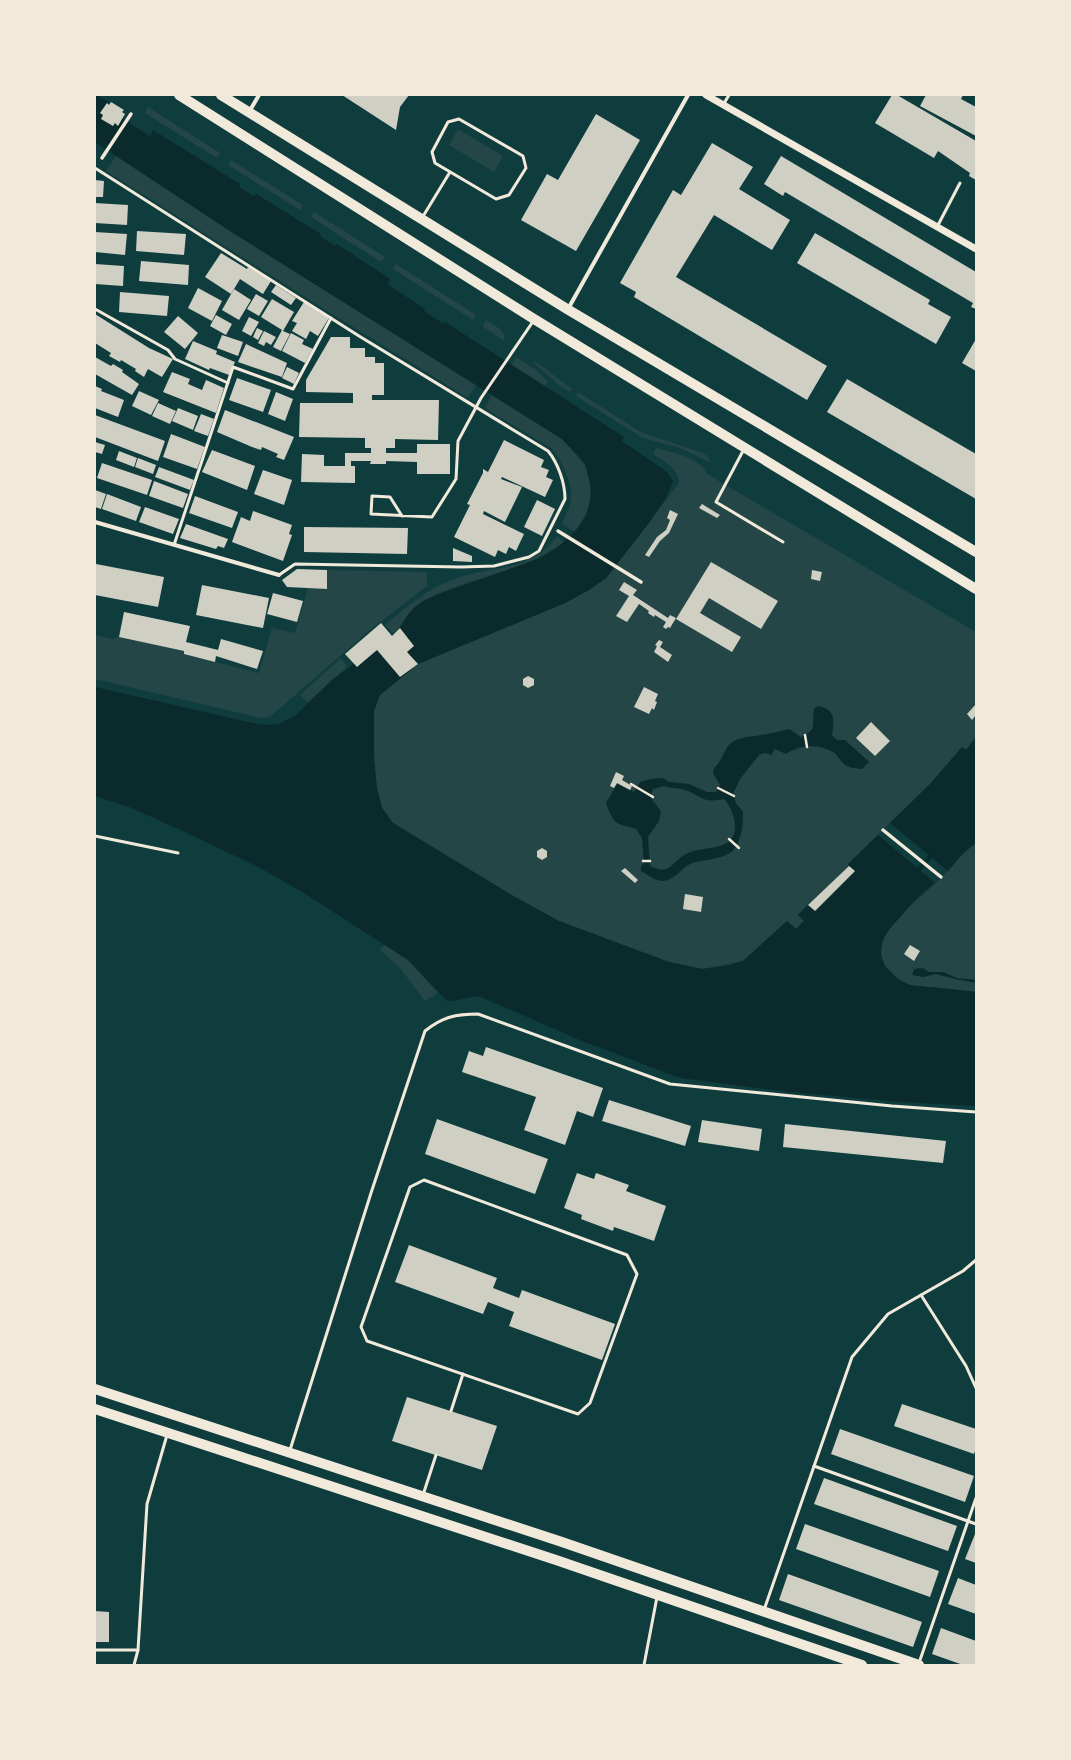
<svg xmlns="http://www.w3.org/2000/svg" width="1071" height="1760" viewBox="0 0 1071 1760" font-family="'IBM Plex Sans',sans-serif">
<rect width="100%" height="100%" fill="#0f3d3e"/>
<g fill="#244646">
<polygon points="148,107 220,153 217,158 145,113"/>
<polygon points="458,129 503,156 494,172 449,145"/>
<polygon points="116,156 230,231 476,385 468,398 329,312 106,171"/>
<polygon points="231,160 303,205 300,210 228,165"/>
<polygon points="314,212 385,257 381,262 311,217"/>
<polygon points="396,264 476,315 473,320 393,269"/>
<path d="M486,320c7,5 21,10 18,21l-22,-15z"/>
<polygon points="516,357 536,370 548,381 545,386 511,365"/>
<polygon points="535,361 572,389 570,392 560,386 534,363"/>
<polygon points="578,392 636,429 646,434 700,452 707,456 712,463 680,448 643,438 576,396"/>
<path d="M492,395l70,44 23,26 7,26 -5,23 -12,18 -13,-8c3,-8 9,-17 9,-27 1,-14 -10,-39 -20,-49l-66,-40z"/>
<path d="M656,448c17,5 44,9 51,26l269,158v105l-10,13 -4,-3 -32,37 -82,80 1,2 -51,48 6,7 -8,8 -9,-8 -44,40 -41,8 -33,-7 -110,-41 -44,-24 -122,-74 -11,-15 -5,-19 -3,-32v-46l6,-16 38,-31 147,-61 24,-13 17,-12 73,-95c-1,-15 -15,-22 -26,-29z"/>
<path d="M557,536l7,6c-42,32 -97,34 -142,60 -13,8 -18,22 -28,32l-9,-9c21,-18 45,-38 72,-47 35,-12 75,-7 100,-42z"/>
<polygon points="327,570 427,572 427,586 370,630 270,717 261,718 95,679 95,635 113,639 119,637 184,651 184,654 259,673 272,628 295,633 308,588 327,589"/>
<polygon points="341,658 347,667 308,702 300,695"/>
<path d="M976,843v149c-14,-2 -28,-4 -43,-5 -7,0 -17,0 -24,-2 -8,-3 -14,-9 -20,-14 -28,-29 26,-69 46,-87 14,-13 25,-29 41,-41z"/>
<polygon points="385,944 408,960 438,993 425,1001 400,968 380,950"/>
</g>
<g fill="#0a2a2b" fill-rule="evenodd">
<path d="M95,95l14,7 -3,6 44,28 3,-6 87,54 -1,3 15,9 2,-2 65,40 -1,2 15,10 2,-2 53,35 -3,5 38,25 -1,2 20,13 1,-2 179,115 -2,4 45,31 6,9 -7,17 -17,25 -43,55 -17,12 -24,13 -147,61 -38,31 -6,16v46l3,32 5,19 11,15 122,74 44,24 110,41 33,7 24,-3 17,-5 44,-40 9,8 8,-8 -6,-6 10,-10 8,6 39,-39 -7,-8 30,-29 57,48 -19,16 -29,33 -5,10 -1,13 4,11 13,13 12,6 66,7v114l-76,-4 -110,-10 -110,-14 -98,-37 -101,-44c-12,-2 -22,5 -34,4l-39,-41 -104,-67 -42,-24 -75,-36 -55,-25 -37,-12v-109l158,36 14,2 12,-1 17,-9 37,-36 59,-43c10,-9 14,-22 24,-30 6,-5 14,-8 20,-11l102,-36c30,-16 60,-42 51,-80 -1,-4 -2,-11 -4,-15 -6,-9 -16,-17 -23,-25l-332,-208 -135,-89z"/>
<path d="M818,706c18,3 16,15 14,29l5,5h8l24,22 -7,7c-8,-1 -15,-1 -20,-7 -3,-3 -5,-8 -9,-10 -15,-9 -34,-7 -47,2l-11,-5 -4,6 -6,-2 -6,2 -19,24 -7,15 3,9 7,9c0,12 -1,26 -8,36 -8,12 -31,11 -43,15 -10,4 -17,17 -28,18 -9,0 -16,-6 -23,-10v-5l3,-3 -2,-25 -6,-9c-21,-6 -22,-4 -30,-26l11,-19 17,8 6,-10 10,-3 13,-1 6,4 20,2 18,8h9l4,-7 -7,-12 1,-5c7,-5 9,-16 15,-23 9,-9 21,-8 32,-10 9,-1 19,-4 28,-6l12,8c18,-8 10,-13 13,-28zM664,786c6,2 12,2 18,3 20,6 18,15 42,10 6,6 10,16 11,25 2,30 -32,20 -49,30 -16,9 -15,22 -36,12l-2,-29 11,-16 2,-10 -11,-14 3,-8z"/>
<polygon points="976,737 976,843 964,852 948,871 890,823 930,784 962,747 966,750"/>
<polygon points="923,968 929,972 943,972 957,978 976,980 976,983 955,979 936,974 923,977 912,975 914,969"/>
</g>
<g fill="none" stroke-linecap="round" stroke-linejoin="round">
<polyline stroke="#0a2a2b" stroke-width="4.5" points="915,874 934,852"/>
</g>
<g fill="#cfcfc3">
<polygon points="342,95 409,95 400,107 396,130"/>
<polygon points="892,95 897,95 976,141 976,180 969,176 970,173 938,151 934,158 875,123"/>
<polygon points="926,95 963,95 961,99 976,107 976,136 920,106"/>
<polygon points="111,102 124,110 122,112 125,114 118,126 115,123 113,126 101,119 103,115 100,113 107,103 109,105"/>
<polygon points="596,114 640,140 576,251 521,220 547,174 558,180"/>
<polygon points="712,143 753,167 739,189 790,220 772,250 714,215 676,277 827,366 807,400 634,297 636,292 620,283 673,190 681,195"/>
<polygon points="781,156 976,272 976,309 971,307 973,303 785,192 783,196 764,184"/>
<polygon points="95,180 104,181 103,197 95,197"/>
<polygon points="95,203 128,205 127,225 95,223"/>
<polygon points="137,231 186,234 184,255 136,251"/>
<polygon points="95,232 127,234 125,255 95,252"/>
<polygon points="815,233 930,300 928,304 951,317 936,344 797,263"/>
<polygon points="221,253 247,269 248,267 271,281 263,294 240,279 231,294 205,277"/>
<polygon points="141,261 189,265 188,285 139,281"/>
<polygon points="95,264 124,266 123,286 95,284"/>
<polygon points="276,285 296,298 291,305 271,292"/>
<polygon points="198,288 222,301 212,321 188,308"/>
<polygon points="234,289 251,300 239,320 222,310"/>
<polygon points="120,292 169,296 167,316 119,312"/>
<polygon points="256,294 268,301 259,316 247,309"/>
<polygon points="272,299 294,312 283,331 290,334 281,351 273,347 282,330 261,317"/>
<polygon points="304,302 329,318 318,336 310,331 306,339 292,331 297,323 292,321"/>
<polygon points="95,314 149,348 173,359 162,377 148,369 144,377 135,371 136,369 121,360 120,362 109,356 111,353 95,343"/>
<polygon points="216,315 232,324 226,335 210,326"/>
<polygon points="178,316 198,333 185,349 164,332"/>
<polygon points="249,317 259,322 251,336 242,331"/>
<polygon points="257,328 263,331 258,340 253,337"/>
<polygon points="264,331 276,337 271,345 266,342 264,346 258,343"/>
<polygon points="291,333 304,340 302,344 313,349 305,363 282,351"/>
<polygon points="222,335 243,342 238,356 217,348"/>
<polygon points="331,337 350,337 350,348 365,348 365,357 375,357 375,363 384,363 384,395 372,395 372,400 439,400 438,440 395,439 395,448 386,448 386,453 417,453 417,444 450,444 450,474 417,474 417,462 386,461 386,464 370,464 371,461 351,461 351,466 355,466 355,483 301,482 302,454 324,455 324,466 345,466 345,453 371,453 371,448 365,448 365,438 299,437 300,403 353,403 353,393 306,392 306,380"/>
<polygon points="976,339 976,371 962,363"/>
<polygon points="193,341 217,351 216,354 235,362 229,375 210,368 209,370 185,359"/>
<polygon points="246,344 287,363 282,377 238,362"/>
<polygon points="95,357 111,366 113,364 123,370 122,372 139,384 132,395 95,374"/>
<polygon points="287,367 299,373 294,384 282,378"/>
<polygon points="172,372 190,379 188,384 202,390 206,380 224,388 216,413 163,392"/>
<polygon points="237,378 271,390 263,412 229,400"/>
<polygon points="847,379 976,454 976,499 827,412"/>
<polygon points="95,386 102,389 101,391 124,400 118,417 95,408"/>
<polygon points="139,391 159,400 151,415 132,406"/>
<polygon points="276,392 293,399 285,421 268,414"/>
<polygon points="158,403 176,411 170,424 152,416"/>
<polygon points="178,408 198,416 193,430 172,421"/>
<polygon points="225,410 294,437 284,460 276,457 278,454 262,447 261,450 252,447 217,432"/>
<polygon points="201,414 214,419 208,436 194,431"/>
<polygon points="95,415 165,441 158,461 95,437"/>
<polygon points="171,434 205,447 197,469 163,457"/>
<polygon points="504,440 544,460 541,467 549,470 546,477 553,480 545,497 502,477 501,479 522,487 505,522 484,511 483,514 524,534 516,551 509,547 506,554 498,550 495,557 454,537 470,505 467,504 483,473 483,469 488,472"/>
<polygon points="95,442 105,445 102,454 95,452"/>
<polygon points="212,450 255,466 247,490 202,472"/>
<polygon points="119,451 137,458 134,467 116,460"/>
<polygon points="138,458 156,465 153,474 135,467"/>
<polygon points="102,463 152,480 147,495 97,478"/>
<polygon points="159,467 194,480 190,490 155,477"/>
<polygon points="263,470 292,480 284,505 254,494"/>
<polygon points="154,481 188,494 183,508 149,496"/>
<polygon points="95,490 106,494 101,509 95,507"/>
<polygon points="107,494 141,507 136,521 102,509"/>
<polygon points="195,496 238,512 232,528 189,513"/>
<polygon points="537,500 555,509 542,536 524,527"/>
<polygon points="702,504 720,515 717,518 699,508"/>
<polygon points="145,507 179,519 173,534 139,522"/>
<polygon points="670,510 678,514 669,533 660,541 649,557 645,555 657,537 666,530 670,520 667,518"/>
<polygon points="253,511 292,525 289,534 292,535 283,561 232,542 241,517 250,521"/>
<polygon points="186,524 228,539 224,548 218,546 216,549 180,538"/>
<polygon points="304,527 408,528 407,554 304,552"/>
<polygon points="453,548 472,556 472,562 453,561"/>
<polygon points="711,562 778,601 761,629 709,598 700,613 741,637 732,652 676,619"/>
<polygon points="96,564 164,577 158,607 95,595"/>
<polygon points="297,569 327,570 327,589 287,587 282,580"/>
<polygon points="812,570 822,572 820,581 811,579"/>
<polygon points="624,582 637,590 633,595 668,618 670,615 676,618 670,628 668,627 666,629 663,627 666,622 655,615 654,617 648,613 649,611 639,604 627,622 616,616 629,596 619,590"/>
<polygon points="202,585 269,598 263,628 196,615"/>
<polygon points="273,593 303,601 297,622 267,614"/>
<polygon points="124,612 190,626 186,642 218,650 221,639 263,651 257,669 216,656 215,662 184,654 184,651 119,637"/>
<polygon points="381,623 392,636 400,628 414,646 407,652 418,664 400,677 377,650 357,667 345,654"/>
<polygon points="659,640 663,642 660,647 672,655 668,662 654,652 657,646 655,645"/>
<polygon points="528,676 534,679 534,685 528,688 523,685 523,679"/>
<polygon points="644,687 658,694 655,701 657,702 654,710 652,708 649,714 634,707"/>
<polygon points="976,704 976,715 972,720 967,714"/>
<polygon points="871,722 890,741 875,756 856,738"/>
<polygon points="616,772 624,776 622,780 632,786 630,790 617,783 614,788 610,786"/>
<polygon points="542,848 547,851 547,857 542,860 537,857 537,851"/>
<polygon points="849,866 855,871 815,911 808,905"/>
<polygon points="625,868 638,880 635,883 621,871"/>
<polygon points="685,894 703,897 701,912 683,909"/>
<polygon points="910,945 920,951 914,961 904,954"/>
<polygon points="486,1047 603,1088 593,1117 577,1111 565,1145 524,1130 536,1097 462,1072 469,1051 483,1056"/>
<polygon points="609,1100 691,1126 685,1146 602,1121"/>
<polygon points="437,1119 548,1159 535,1194 425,1154"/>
<polygon points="702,1120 762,1129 759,1151 698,1142"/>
<polygon points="785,1124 946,1141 943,1163 783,1147"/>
<polygon points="577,1173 594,1179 596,1173 629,1185 626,1191 666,1206 654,1241 614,1227 613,1231 581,1219 582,1215 564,1208"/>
<polygon points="409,1245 497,1278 493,1288 519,1298 522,1290 615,1324 602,1360 509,1326 514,1312 488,1302 483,1314 395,1282"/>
<polygon points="407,1397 497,1426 482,1470 392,1441"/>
<polygon points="902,1404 976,1429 976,1448 974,1454 894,1426"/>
<polygon points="840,1429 974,1476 965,1502 831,1454"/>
<polygon points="824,1478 957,1526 948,1551 814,1504"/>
<polygon points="805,1524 939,1571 930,1597 796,1549"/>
<polygon points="975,1534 976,1534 976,1563 965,1559"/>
<polygon points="788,1574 922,1622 913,1647 779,1600"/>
<polygon points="958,1578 976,1585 976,1614 948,1604"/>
<polygon points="95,1611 109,1612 109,1642 95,1642"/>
<polygon points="941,1628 976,1641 976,1665 963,1665 932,1654"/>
</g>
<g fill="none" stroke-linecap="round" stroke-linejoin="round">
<g stroke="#f1e9da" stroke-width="2.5">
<polyline points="805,735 807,747"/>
<polyline points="631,784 653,797"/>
<polyline points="718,788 734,796"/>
<polyline points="729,839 739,848"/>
<polyline points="643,861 650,861"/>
</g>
<g stroke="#f1e9da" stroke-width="3">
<polyline points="723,105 729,95"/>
<polygon points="459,119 523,156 526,168 509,195 496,199 435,163 432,152 448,122"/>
<path d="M95,168l264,168 189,115c10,12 17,32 17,48l-26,52 -10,6 -35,9 -33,1 -166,-3 -16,11"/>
<polyline points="422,218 450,172"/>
<polyline points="937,227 960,183"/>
<polyline points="95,309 168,350 175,359 228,383"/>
<polyline points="744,449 716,502 783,542"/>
<polyline points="402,516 390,497 372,496 371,514 432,517 456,479 458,441 481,398 534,320"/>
<polyline points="174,545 233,367 293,389 331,318"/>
<polyline points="95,836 178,853"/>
<polygon points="424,1180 627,1255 637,1274 590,1403 578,1414 367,1341 361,1327 410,1187"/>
<polyline points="921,1295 966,1366 976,1388"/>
<polyline points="451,1411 463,1374"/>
<path d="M290,1450l81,-257 54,-162c17,-14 31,-17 53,-17l192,70 222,22 84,6"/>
<polyline points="814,1466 976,1524"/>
<polyline points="423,1495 436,1455"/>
<polyline points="764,1610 852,1357 888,1314 963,1271 976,1260"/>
<polyline points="95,1650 138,1650"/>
<polyline points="919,1663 976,1498"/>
<polyline points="134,1665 138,1650 147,1504 167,1435"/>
<polyline points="644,1665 657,1597"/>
</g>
<g stroke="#f1e9da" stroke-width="3.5">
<polyline points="102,158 131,114"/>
<polyline points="558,531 641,582"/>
<polyline points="883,830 941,877"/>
</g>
<g stroke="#f1e9da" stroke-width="4">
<polyline points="249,112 259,95"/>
<polyline points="568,309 688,95"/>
<polyline points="95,522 279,575"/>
</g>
<polyline stroke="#f1e9da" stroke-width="7" points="706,95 976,249"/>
<g stroke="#f1e9da" stroke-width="10">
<polyline points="179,95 534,319 976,589"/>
<polyline points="221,95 567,309 976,552"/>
<polyline points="95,1389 562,1542 919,1665"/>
<polyline points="95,1409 556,1560 862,1665"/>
</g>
</g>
<rect width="1071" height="1760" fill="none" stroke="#f1e9da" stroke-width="192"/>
</svg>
